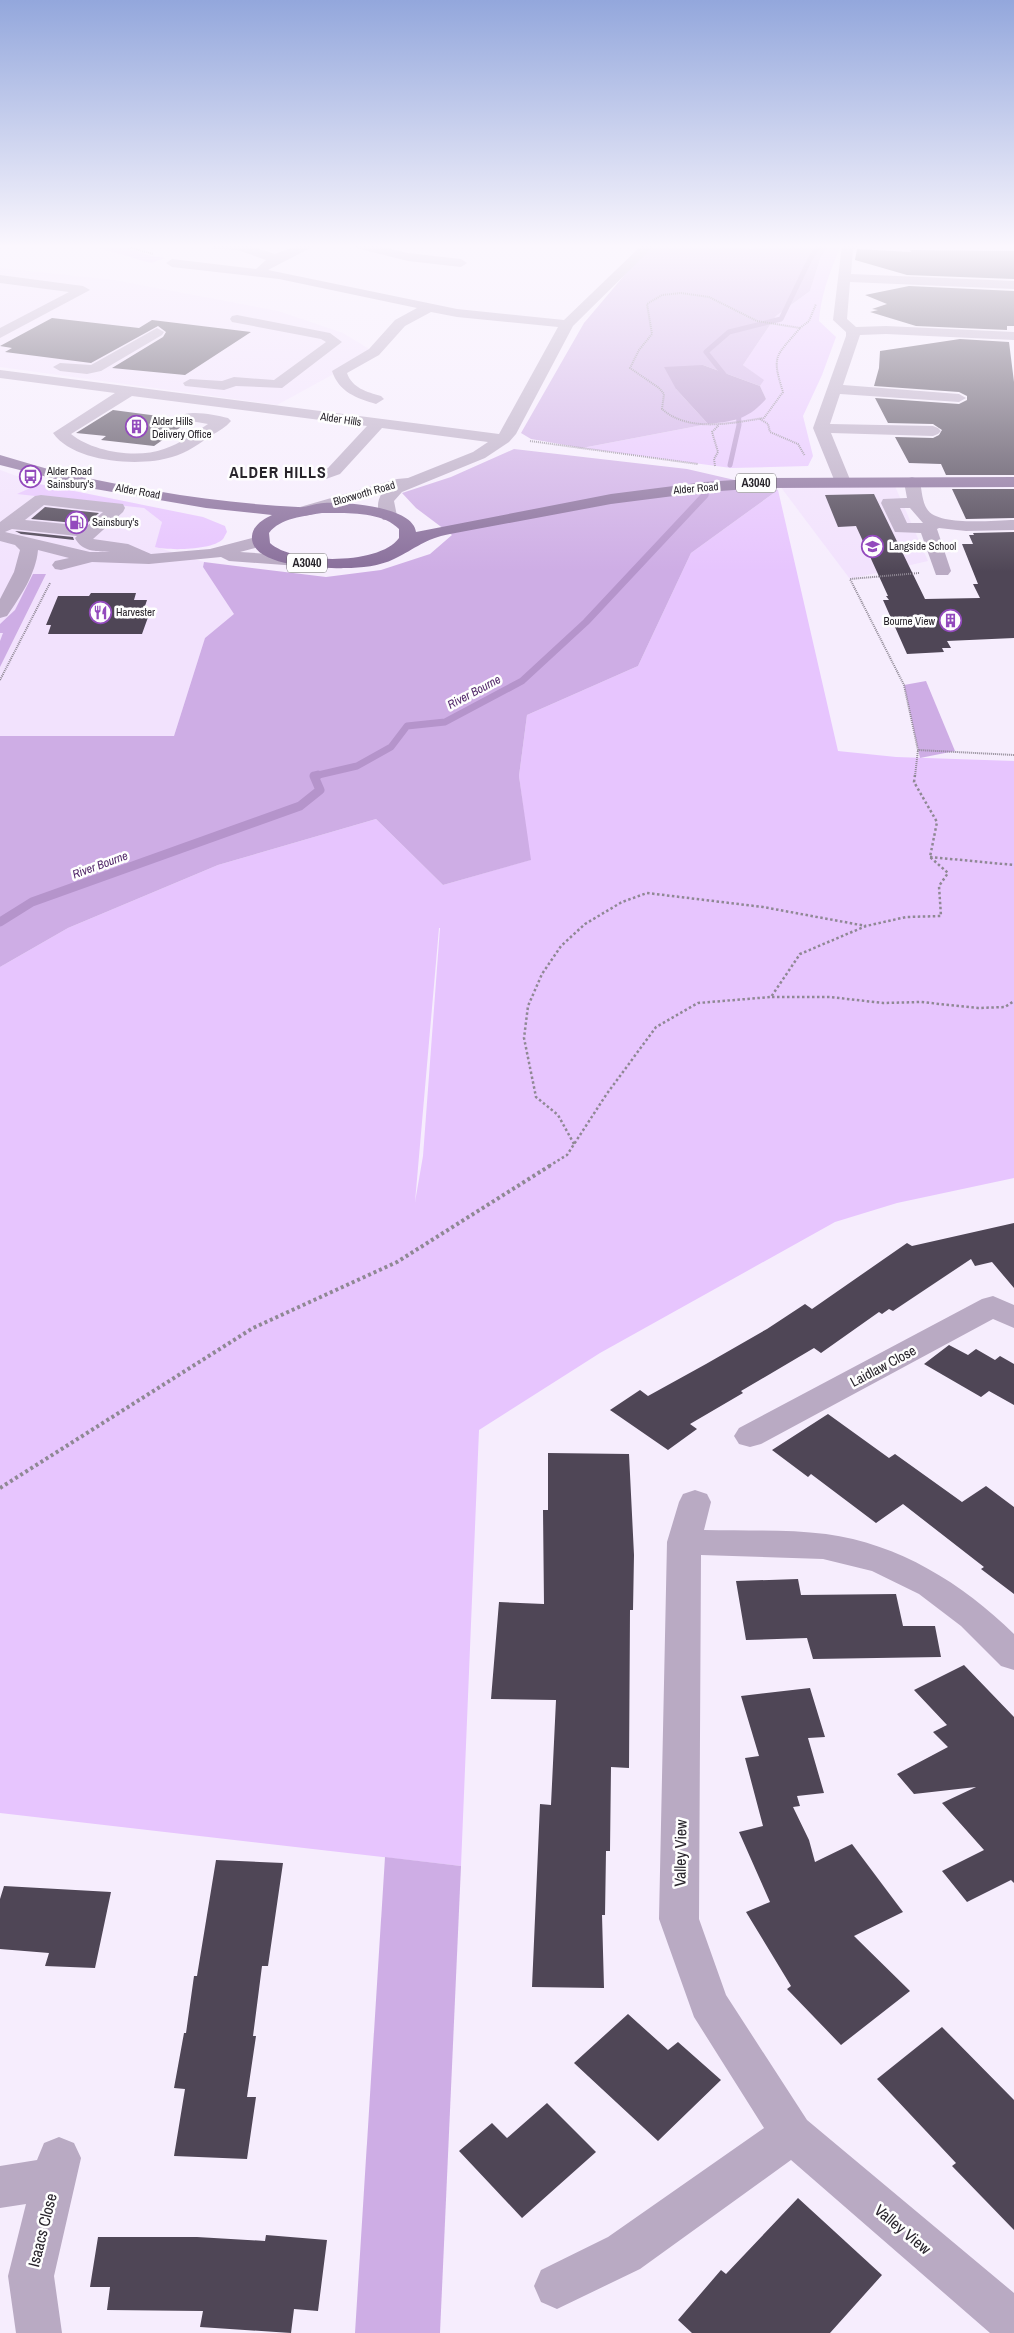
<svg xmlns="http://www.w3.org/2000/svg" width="1014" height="2333" viewBox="0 0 1014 2333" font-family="'Archivo Narrow',sans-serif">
<rect width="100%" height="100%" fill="#f6edfd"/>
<g fill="#f2e2fd">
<polygon points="0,268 114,280 278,311 343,333 374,352 277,405 0,367"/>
<polygon points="0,470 39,484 139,504 162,522 156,547 204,562 203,567 235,614 205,638 174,736 0,736"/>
<polygon points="894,484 928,561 850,579 780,486"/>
</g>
<g fill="#e7c5fe" fill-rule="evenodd">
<polygon points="118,245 151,256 165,258 151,263 99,248"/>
<path d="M830,245h15l-5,2c-10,25 -19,47 -21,74l17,16 -14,38 -19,41 10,40 -5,10 -77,2 -149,-20 126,-24 28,-4 30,-21 -6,-13 3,-6 -20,-15 33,-49 34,-25 11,-35z"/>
<path d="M39,484l164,33 22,9 2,6c-1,1 -3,6 -4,7 -10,11 -54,12 -68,8l7,-25 -18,-14 -127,-14z"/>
<path d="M778,490l60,261 58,6 118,4v417l-117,25 -62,19 -235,131 -121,77 -18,436 -461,-53v-846l68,-39 150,-63 158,-46 67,66 87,-25 -11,-84 8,-61 111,-49 53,-113zM440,928l-17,228 -8,46 24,-274z"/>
</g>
<g fill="#ceade5">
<polygon points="650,245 706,245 753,249 757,245 830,245 821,256 810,291 776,316 743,365 764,380 760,386 703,365 676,389 708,424 582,448 531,439 521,433 584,323"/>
<polygon points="514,449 687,469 778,490 691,553 638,666 527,715 519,776 531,860 443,885 376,819 218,865 68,928 0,967 0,736 174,736 205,638 234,614 203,567 204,562 326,577 381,570 430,554 452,535 416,508 402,493 451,477"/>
<polygon points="33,574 46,574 0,667 0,641 3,633 0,633 0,624 15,610"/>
<polygon points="926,681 955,751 920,758 904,685"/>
<polygon points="385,1857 461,1866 440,2333 355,2333"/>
</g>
<path fill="#b594cb" d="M703,365l57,21 6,13c-19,21 -32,22 -58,25l-32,-35 -12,-22z"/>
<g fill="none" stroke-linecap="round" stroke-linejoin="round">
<g stroke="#b594cb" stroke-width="5">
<polyline points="730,382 706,352 729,332 781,319 810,259 820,245"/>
<polyline points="730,465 739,425 738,406"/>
</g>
<polyline stroke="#b594cb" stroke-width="7" points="314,776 357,766 391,747 407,726 445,722 522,681 586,622 705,495"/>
<polyline stroke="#b594cb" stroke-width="9" points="0,922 32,902 300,806 320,790 314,776 318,775"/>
</g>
<g fill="#4f4656">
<polygon points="857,249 911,252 910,250 1014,251 1014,279 907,275 855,260"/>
<polygon points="909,286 1014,291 1014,326 1007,326 1007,330 916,326 870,312 878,310 872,309 887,304 865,295"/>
<polygon points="52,318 139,328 152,320 251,332 185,375 112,368 163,337 166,332 158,326 91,363 5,352 12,348 0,346"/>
<polygon points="960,339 1009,342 1014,382 1014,475 946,475 941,464 909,463 895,437 933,438 939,435 942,430 933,424 888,423 875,398 959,404 967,400 967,396 959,392 874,386 879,368 880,351"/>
<polygon points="113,410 181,419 188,422 154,446 101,440 106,436 76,433"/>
<polygon points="952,489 1014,489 1014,518 966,519"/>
<polygon points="874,494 925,599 980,598 973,584 978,584 962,544 973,544 969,535 974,535 973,533 1014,532 1014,638 947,641 951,648 942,648 944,652 907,654 883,600 889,600 886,596 888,596 856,526 838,527 825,495"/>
<polygon points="45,507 99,513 86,524 31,519"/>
<polygon points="15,531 73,537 74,540 21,534"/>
<polygon points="91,593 136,593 134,600 147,600 144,609 151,609 142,634 48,634 51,625 46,625 58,596 89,596"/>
<polygon points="1014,1223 1014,1288 992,1262 975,1266 971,1259 893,1311 889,1309 882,1314 879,1312 821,1353 814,1348 741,1391 743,1393 690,1424 697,1429 668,1450 610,1410 640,1390 648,1396 706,1364 767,1329 805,1304 812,1309 907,1243 912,1246"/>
<polygon points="949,1345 968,1355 976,1349 995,1360 1000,1356 1014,1364 1014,1405 989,1391 981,1397 924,1364"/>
<polygon points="828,1414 889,1458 895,1454 962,1502 986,1486 1014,1507 1014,1594 981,1569 984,1567 903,1504 876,1523 811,1474 808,1477 772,1450"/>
<polygon points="548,1453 629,1454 634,1555 633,1610 630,1610 629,1768 611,1767 610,1851 606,1851 605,1915 602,1915 604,1988 532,1987 540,1804 551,1805 556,1700 491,1699 499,1602 544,1604 543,1510 548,1510"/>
<polygon points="798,1579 801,1595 896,1594 903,1626 935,1626 941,1657 813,1659 807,1638 746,1640 736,1581"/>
<polygon points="964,1665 1014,1717 1014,1883 1011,1880 967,1902 942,1871 984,1850 942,1803 976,1787 914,1794 897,1774 948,1747 933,1732 947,1725 914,1690"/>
<polygon points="810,1688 825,1737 808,1738 824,1793 797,1796 800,1806 793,1807 809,1840 815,1862 852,1844 903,1912 854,1936 910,1991 841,2045 787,1989 791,1986 746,1912 770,1902 739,1832 763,1826 745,1758 759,1756 741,1696"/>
<polygon points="216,1860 283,1863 268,1966 262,1966 253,2036 256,2036 247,2097 256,2097 247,2159 174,2156 185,2089 174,2088 184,2033 186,2033 194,1976 197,1976"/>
<polygon points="4,1886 111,1892 95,1968 45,1966 49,1953 0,1949 0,1899"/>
<polygon points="628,2014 668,2050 678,2042 721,2080 658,2141 574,2063"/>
<polygon points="942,2027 1014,2100 1014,2230 952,2166 956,2163 877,2079"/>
<polygon points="547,2103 596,2152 522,2218 459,2151 492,2123 507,2138"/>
<polygon points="798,2198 882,2275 830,2333 692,2333 678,2320 721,2270 726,2274"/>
<polygon points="266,2235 327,2240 318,2311 294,2309 291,2333 200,2327 203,2311 107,2310 110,2287 90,2287 98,2237 197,2237 265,2241"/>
</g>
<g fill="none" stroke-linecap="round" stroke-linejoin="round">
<g stroke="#8f8894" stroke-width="2" stroke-dasharray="1 1" stroke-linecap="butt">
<polyline points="121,245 153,254"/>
<path d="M681,293l28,4 48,24 43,7c-24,29 -29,26 -17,64l-19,26c-33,5 -75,15 -102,-9l2,-15 -5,-6 -29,-20 9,-18 13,-16 -5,-30 15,-9z"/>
<polyline points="800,328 809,321 816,304"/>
<polyline points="760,419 768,424 770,432 798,444 805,456"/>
<polyline points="530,441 698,464"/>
<polyline points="715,466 714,459 718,452 712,432 719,425"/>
<polyline points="919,573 850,579 904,685 918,750 1014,755"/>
<polyline points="0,680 50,583"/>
<polyline points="915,776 918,750"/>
</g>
<g stroke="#8f8894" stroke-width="2.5" stroke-dasharray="2.5 2.5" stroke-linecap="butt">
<polyline points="930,857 1014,865"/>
<polyline points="772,997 830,997 883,1003 921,1002 978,1008 1005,1007 1014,1001"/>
<polyline points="574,1144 558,1115 536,1097 524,1038 528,1006 542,974 561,946 585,924 622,902 647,893 763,907 866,926"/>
<polyline points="549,1166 567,1155 606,1095 656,1027 698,1003 771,997 800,954 866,926 906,917 941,916 939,886 948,873 930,857 937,822 914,782 915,775"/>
</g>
<polyline stroke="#8f8894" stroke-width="4" stroke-dasharray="3 3" stroke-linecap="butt" points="0,1488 253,1328 397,1262 551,1165"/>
<g fill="#b9aac3" fill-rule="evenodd">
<path d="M208,245h40l27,9 24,-9h17l-48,25 189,39 107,11 78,-75h13l-82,81 -57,108 -7,8 -24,16 -83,34 -8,9 3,15 -2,4h-12c-6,-9 -7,-17 -1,-27l-76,23 -6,-1 -2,-4 2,-4 97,-28 11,-1 65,-26 15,-10 -106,-14 -42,46 -14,5 -6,-2 -2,-3 2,-3 8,-3 39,-42 -235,-30 -61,38c22,18 66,25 93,15 16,-5 30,-16 44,-25l-23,-4 -3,-3 3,-3c12,-3 31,1 43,4l3,3c-5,6 -12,10 -19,14 -12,8 -25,18 -40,22 -31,10 -98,6 -119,-24l62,-40 -115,-15v-8l499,64 59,-107 -101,-10 -26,-5 -26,14 -26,29 -32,18c5,15 20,19 34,23l3,3 -8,5c-20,-6 -37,-12 -44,-33l37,-22 26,-29 22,-12 -138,-29 -107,-12 -6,-4 6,-4 84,10 10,-9 -28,-10 -24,-1z"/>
<polygon points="354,245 375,245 408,253 461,259 467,263 461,267 408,261 356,248"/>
<polygon points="842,245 862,245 853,249 851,274 1014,281 1014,289 850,282 847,319 856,327 886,326 1014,332 1014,340 886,334 860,335 843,385 959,394 966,398 959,402 840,394 830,424 933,426 938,428 941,431 938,434 933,436 831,433 851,482 849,485 837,485 835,482 813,428 846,336 846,332 833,320"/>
<polygon points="0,275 83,286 90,290 0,338 0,328 69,292 0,283"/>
<polygon points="237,315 330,333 342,342 282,388 236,386 224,390 185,386 183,383 190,379 222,381 234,377 274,380 326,342 321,339 232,322 230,319 232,316"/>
<polygon points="157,328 164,332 162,335 101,371 87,374 60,371 53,367 60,363 91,365"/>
<path d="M912,477l6,2 2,3c2,9 2,19 7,27 11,18 67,11 87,11v10l-48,1 -27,-3 -2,1 14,42 -3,4h-12l-15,-42 -26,-1 -14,-29 2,-4 24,-1 -3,-16 2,-3zM900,508h10l13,15h-16z"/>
<path d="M41,495l82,9 2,4 -2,4 -30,27 35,5 23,10 59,-5 50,-13 6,1 3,4 -3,4 -26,7 58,4 6,1 3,4 -3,4 -6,1 -69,-5 -8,-4 -72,7 -57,-2 -31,8 -6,-1 -3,-4 3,-4 14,-3 -31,-8c-2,24 -18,47 -31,66l-7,2v-19l14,-27 6,-22 -5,-5 -15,-4v-19l35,-26zM44,505l59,7 -16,14 -62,-6zM12,529l65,7 -2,2c7,14 21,13 35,14h-20l-85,-20z"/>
<polygon points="993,1296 1014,1305 1014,1328 993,1319 761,1444 750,1447 739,1444 734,1436 739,1428 982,1299"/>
<path d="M695,1490l12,4 4,8 -7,28c40,1 82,-1 122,4 73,10 136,49 188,100v36l-13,-4 -40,-40 -42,-32 -47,-23 -49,-12 -122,-4 -2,364 27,76 81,125 207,173v40h-24l-199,-173 -151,109 -83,40 -16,-7 -7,-16 7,-16 67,-33 156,-109 -70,-111 -35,-98 8,-377 12,-40 4,-8z"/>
<polygon points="59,2137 74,2143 81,2158 54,2276 62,2333 16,2333 8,2276 26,2204 0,2208 0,2166 37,2160 44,2143"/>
</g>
<path fill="#896f9b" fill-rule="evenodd" d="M0,455c18,5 36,11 55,16 79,18 162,32 243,36 8,1 18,-4 26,-4 20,-1 89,3 92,29l195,-38 94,-12 60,-4 249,-1v10l-249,1 -60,4 -94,12 -161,30c-26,5 -33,14 -56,25 -14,7 -33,9 -49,9 -20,1 -96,-1 -93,-32 1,-11 12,-17 20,-21l-66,-7 -111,-19 -95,-24zM322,513c23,0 60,-2 77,16v9c-19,27 -105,27 -129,5l-1,-10c11,-15 36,-17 53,-20z"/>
</g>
<linearGradient id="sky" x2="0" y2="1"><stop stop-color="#93a7dc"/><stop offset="0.43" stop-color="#fbf7fe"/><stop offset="1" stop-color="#fbf7fe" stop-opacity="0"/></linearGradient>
<rect width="1014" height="572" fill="url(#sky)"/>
<defs>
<symbol id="building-ring" viewBox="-11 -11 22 22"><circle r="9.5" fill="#fefefe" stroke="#934abd" stroke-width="1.5"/><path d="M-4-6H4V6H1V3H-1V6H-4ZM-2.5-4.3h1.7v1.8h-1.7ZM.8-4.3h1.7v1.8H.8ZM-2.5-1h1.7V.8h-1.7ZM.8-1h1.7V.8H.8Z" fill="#934abd"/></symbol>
<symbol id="bus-ring" viewBox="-11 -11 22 22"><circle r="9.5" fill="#fefefe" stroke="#934abd" stroke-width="1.5"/><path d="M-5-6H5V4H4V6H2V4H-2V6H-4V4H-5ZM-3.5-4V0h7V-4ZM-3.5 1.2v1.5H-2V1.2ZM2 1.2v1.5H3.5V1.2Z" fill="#934abd"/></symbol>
<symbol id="fuel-ring" viewBox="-11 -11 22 22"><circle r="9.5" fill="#fefefe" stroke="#934abd" stroke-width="1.5"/><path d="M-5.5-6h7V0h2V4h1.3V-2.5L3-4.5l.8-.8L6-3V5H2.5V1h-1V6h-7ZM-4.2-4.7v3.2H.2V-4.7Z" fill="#934abd"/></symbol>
<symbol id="school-ring" viewBox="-11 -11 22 22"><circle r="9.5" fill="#fefefe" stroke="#934abd" stroke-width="1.5"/><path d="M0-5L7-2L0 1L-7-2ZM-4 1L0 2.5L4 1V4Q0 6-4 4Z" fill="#934abd"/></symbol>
<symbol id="restaurant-ring" viewBox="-11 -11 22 22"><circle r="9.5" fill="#fefefe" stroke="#934abd" stroke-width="1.5"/><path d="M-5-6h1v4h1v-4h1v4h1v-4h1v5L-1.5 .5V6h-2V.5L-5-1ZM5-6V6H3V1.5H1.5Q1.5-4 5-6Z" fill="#934abd"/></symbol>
</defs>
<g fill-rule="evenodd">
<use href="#building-ring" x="124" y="414" width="25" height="25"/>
<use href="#bus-ring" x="18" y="464" width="25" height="25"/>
<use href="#fuel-ring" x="64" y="510" width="25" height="25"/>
<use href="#school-ring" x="860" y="534" width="25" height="25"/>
<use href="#restaurant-ring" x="88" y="600" width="25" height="25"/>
<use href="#building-ring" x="938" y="608" width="25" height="25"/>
</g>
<g text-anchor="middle" stroke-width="5" stroke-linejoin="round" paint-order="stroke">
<g font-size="11" fill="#28242b" stroke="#fefefe">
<text transform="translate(341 419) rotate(8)" y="4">Alder Hills</text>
<text transform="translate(696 488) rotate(-5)" y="4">Alder Road</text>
<text transform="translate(138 491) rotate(10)" y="4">Alder Road</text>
<text transform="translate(364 493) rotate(-16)" y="4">Bloxworth Road</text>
</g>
<g font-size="11" fill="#28242b" stroke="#fefefe" text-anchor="start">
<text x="152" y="425">Alder Hills<tspan x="152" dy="13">Delivery Office</tspan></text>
<text x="47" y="475">Alder Road<tspan x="47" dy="13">Sainsbury's</tspan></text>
<text x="92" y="526">Sainsbury's</text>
<text x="889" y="550">Langside School</text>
<text x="116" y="616">Harvester</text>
<text x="935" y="625" text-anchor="end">Bourne View</text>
</g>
<g fill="#fefefe" stroke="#68656a" stroke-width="1">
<rect x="736" y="473.5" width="40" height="19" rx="4"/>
<rect x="287" y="553.5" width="40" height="19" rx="4"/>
</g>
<g font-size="12" font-weight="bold" fill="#28242b">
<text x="756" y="487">A3040</text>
<text x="307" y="567">A3040</text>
</g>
<g font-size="12" font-style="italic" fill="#52286a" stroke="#fefefe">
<text transform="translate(474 692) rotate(-28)" y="4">River Bourne</text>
<text transform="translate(100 865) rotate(-20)" y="4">River Bourne</text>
</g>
<g font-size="14" fill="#28242b" stroke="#fefefe">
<text transform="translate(883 1366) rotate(-28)" y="5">Laidlaw Close</text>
</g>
<g font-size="16" font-weight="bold" letter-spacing="1" fill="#28242b" stroke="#fefefe">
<text x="278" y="478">ALDER HILLS</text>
</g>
<g font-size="16" fill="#28242b" stroke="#fefefe">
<text transform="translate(680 1853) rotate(-89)" y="6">Valley View</text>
<text transform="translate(903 2229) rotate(40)" y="6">Valley View</text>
<text transform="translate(42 2230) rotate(-76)" y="6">Isaacs Close</text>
</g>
</g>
</svg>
